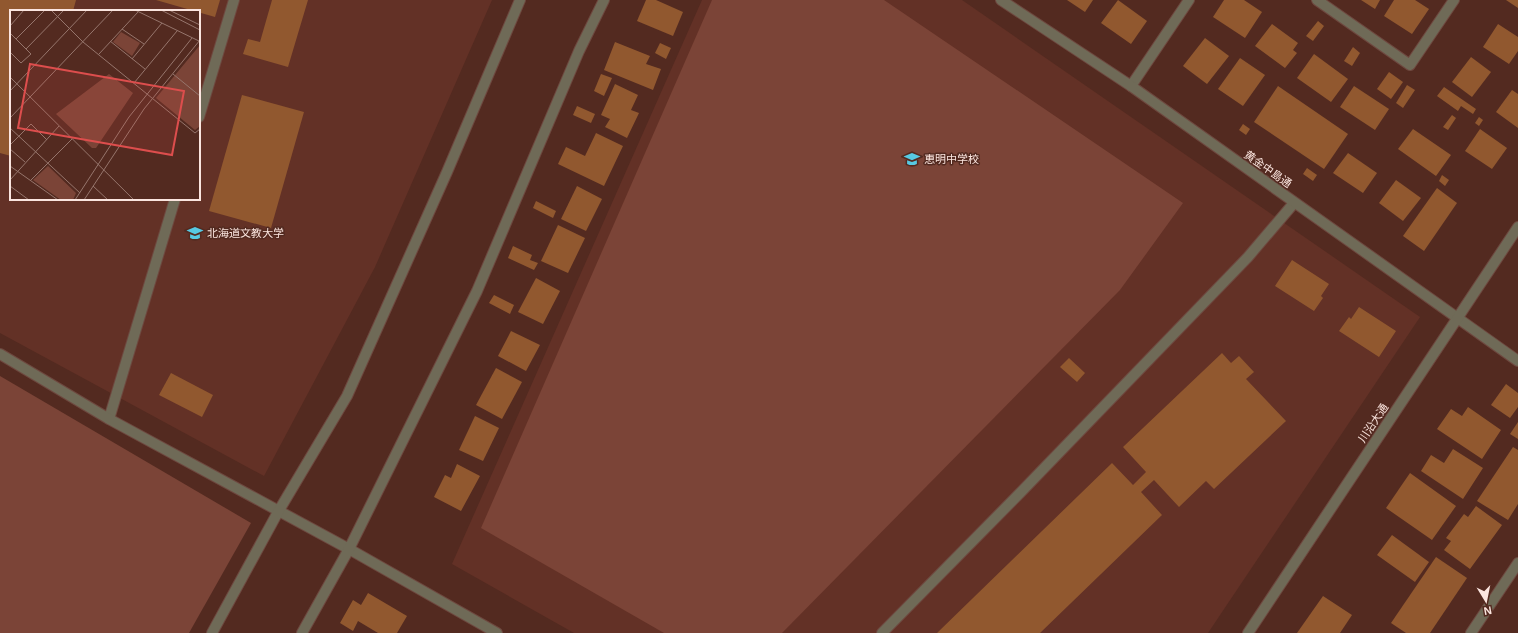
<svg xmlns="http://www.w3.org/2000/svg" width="1518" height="633" viewBox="0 0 1518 633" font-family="Arial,'Noto Sans JP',sans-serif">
<rect width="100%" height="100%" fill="#532a20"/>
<g fill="#633126" fill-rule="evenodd">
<path d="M0,0h492l-117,267 -111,209 -264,-143zM11,11h188v188h-188z"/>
<polygon points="702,0 962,0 1420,317 1208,633 574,633 452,564"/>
</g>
<g fill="#7b4437">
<polygon points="712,0 884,0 1183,203 1120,290 782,633 664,633 481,528"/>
<polygon points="0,376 251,523 189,633 0,633"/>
</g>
<g fill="#91582f">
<polygon points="0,0 76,0 73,11 11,11 11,156 0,153"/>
<polygon points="156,0 220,0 215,17"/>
<polygon points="272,0 308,0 288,67 243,54 248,39 260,42"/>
<polygon points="646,0 656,0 683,12 673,36 637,21"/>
<polygon points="1067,0 1093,0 1085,12"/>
<polygon points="1118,0 1147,21 1131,44 1101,23"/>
<polygon points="1224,0 1244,0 1262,12 1245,38 1213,17"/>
<polygon points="1361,0 1380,0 1375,9"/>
<polygon points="1394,0 1415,0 1429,9 1412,34 1384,16"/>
<polygon points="1506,0 1518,0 1518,8"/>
<polygon points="1318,21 1324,26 1313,41 1306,36"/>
<polygon points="1272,24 1298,43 1293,50 1297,53 1285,68 1255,46"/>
<polygon points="1498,24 1518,37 1518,51 1509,64 1483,47"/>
<polygon points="1205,38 1229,56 1207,84 1183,66"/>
<polygon points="615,42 650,56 646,64 661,69 653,90 604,70"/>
<polygon points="660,43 671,48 666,59 655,53"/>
<polygon points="1353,47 1360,53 1352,66 1344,61"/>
<polygon points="1314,54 1348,79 1331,102 1297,78"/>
<polygon points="1471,57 1491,72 1472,97 1452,82"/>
<polygon points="1240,58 1265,75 1243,106 1218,89"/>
<polygon points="1389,72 1403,82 1391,99 1377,89"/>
<polygon points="601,74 612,78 604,96 594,91"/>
<polygon points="615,84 638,95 631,110 639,113 627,138 605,127 610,119 601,115"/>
<polygon points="1407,85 1415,90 1403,108 1396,103"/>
<polygon points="1278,86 1348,134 1324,169 1254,122"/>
<polygon points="1354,86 1389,109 1375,130 1340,107"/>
<polygon points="1444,87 1476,109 1473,114 1461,106 1458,111 1437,96"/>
<polygon points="1512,90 1518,94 1518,128 1496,112"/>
<polygon points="242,95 304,112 271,228 209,211"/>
<polygon points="577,106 595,114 591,123 573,115"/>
<polygon points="1452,115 1456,118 1448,130 1443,127"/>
<polygon points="1479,117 1483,120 1479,126 1475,123"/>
<polygon points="1243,124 1250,129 1246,135 1239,130"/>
<polygon points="1413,129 1451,155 1436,176 1398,149"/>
<polygon points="1480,129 1507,148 1492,169 1465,151"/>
<polygon points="596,133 623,146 604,186 558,164 566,147 585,156"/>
<polygon points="1348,153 1377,173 1363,193 1333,173"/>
<polygon points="1307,168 1317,175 1313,181 1303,174"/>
<polygon points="1442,175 1449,180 1445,186 1439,181"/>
<polygon points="1396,180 1421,198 1403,221 1379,203"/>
<polygon points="577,186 602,199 586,231 561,219"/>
<polygon points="1437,188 1457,203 1424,251 1403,236"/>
<polygon points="536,201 556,211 553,218 533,208"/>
<polygon points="558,225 585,238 568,273 541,261"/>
<polygon points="513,246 532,255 530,260 538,263 534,270 508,258"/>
<polygon points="1292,260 1329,284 1321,296 1323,298 1314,311 1275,286"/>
<polygon points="536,278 560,291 543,324 518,312"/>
<polygon points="494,295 514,305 510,314 489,303"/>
<polygon points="1359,307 1396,331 1379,357 1339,331 1349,317 1351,319"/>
<polygon points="511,331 540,345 526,371 498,356"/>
<polygon points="1222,353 1231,363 1239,356 1254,372 1246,379 1286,421 1214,489 1206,481 1179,507 1154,480 1141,492 1162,515 1040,633 937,633 1112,463 1133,485 1146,472 1123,447"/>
<polygon points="1069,358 1085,373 1077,382 1060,367"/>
<polygon points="496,368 522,382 502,419 476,405"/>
<polygon points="171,373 213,395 202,417 159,395"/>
<polygon points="1506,384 1518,393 1518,407 1510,418 1491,405"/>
<polygon points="1468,407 1501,430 1482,459 1437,429 1451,409 1462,416"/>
<polygon points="475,416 499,428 483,461 459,450"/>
<polygon points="1518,422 1518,439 1510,434"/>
<polygon points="1513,447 1518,450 1518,504 1508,520 1477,501"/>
<polygon points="1453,449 1483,468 1463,499 1421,471 1431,455 1444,463"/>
<polygon points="457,464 480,476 461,511 434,497 445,475 451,478"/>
<polygon points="1410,473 1456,506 1432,540 1386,508"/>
<polygon points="1476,506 1502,525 1470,569 1444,550 1451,541 1446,538 1464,514 1468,517"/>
<polygon points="1392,535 1429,562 1415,582 1377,555"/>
<polygon points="1436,557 1467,578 1430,633 1406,633 1391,623"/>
<polygon points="368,593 407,616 397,633 378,633 358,621 353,631 340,623 353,600 361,605"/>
<polygon points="1323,596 1352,615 1340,633 1297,633"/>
</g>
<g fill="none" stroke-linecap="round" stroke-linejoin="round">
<defs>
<g id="service">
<polyline points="199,117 234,0"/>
<polyline points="109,419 175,199"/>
<polyline points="882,633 1021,492 1248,257 1294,203"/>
</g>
<g id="minor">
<polyline points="1317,0 1410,65 1454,0"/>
<polyline points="1131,86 1189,0"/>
<polyline points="0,354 109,419 349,549 497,633"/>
<polyline points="302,633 349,549 477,291 579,51 604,0"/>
<polyline points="1471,633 1518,563"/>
</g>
<g id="tertiary">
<polyline points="1001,0 1131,86 1518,361"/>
<polyline points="212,633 278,512 347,396 447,172 520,0"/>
<polyline points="1248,633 1518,227"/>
</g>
</defs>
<use href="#service" stroke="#6e483f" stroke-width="12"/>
<use href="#minor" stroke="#6e483f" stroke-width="12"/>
<use href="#tertiary" stroke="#6e483f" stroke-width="12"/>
<use href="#service" stroke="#6f6a57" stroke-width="10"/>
<use href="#minor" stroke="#6f6a57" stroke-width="10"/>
<use href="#tertiary" stroke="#6f6a57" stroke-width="10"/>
</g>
<defs>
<symbol id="school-bare" viewBox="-9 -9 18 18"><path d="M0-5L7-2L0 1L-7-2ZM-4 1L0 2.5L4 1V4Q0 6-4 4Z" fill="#57c9e2" stroke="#532a20" stroke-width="2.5" paint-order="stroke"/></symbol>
<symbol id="university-bare" viewBox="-9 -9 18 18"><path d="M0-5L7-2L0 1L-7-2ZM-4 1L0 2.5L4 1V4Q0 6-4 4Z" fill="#57c9e2" stroke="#532a20" stroke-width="2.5" paint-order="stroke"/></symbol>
</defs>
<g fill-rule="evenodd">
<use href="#school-bare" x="901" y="148" width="22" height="22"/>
<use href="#university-bare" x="184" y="222" width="22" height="22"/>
</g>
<g text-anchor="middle" stroke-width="3" stroke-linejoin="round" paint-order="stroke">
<g font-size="11" fill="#fbe5df" stroke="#532a20" text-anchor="start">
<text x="924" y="163">恵明中学校</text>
<text x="207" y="237">北海道文教大学</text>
</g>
<g font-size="11" fill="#fbe5df" stroke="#532a20">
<text transform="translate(1268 169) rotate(35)" y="4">黄金中島通</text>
<text transform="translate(1373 423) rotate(-56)" y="4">川沿大通</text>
</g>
</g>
<g transform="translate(10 10)">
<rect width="190" height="190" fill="#532a20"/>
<path d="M111,22l19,11 -8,13 -19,-14zM190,35v81l-5,4 -39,-32zM99,64l24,19 -37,55h-4l-36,-34zM38,156l28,27 -3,7h-12l-28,-20z" fill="#7b4437"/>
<path fill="none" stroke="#96756c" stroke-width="1" d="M41,0l32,32 112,91 5,-4M125,0l64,31M151,0l39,20M159,0l31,15M0,16l14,-16M112,19l22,15M0,23l21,21 -10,9 -11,-11M6,29l29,-29M100,31l35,28M16,39l38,-39M89,44l39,-42M122,49l30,-36M163,64l27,22M0,67l124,123M124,73l43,-52M0,81l77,-81M0,108l103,-108M0,118l70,65M0,135l21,-21 16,16M0,139l15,13M0,156l48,34M0,170l49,-54M21,170l41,-41M0,176l19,14M83,176l15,14M65,190l54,-83 63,-79M74,190l60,-91 56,-69"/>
<path fill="#dd4e4d" fill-opacity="0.15" stroke="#dd4e4d" stroke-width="2" d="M20,54l154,27 -12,64 -154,-27z"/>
<rect width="190" height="190" fill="none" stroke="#fbe5df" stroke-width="2"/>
</g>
<g transform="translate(1486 601) rotate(170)" stroke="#532a20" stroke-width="3" paint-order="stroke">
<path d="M0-3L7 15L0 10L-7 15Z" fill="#fbe5df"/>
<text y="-6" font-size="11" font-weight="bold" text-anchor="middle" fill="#fbe5df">N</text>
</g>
</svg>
